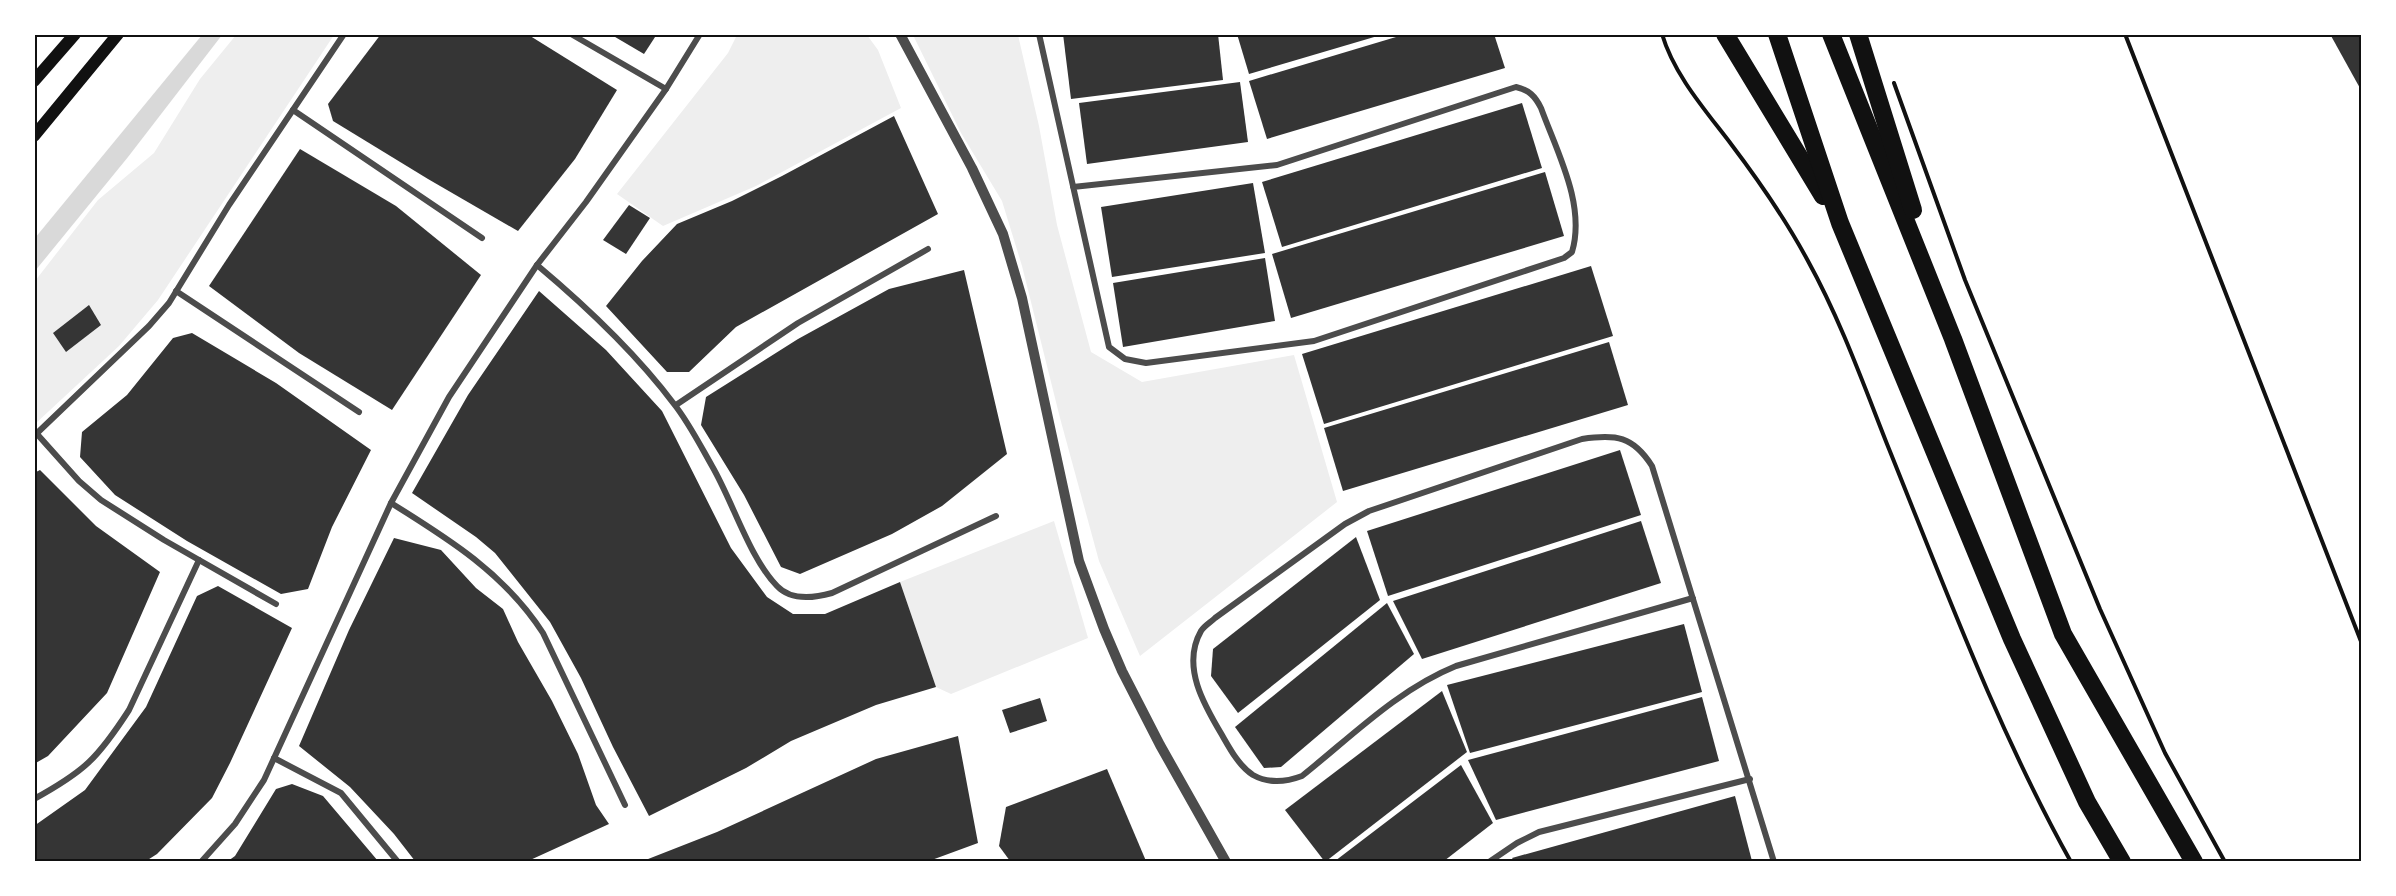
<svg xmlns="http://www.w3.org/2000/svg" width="2396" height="896" viewBox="0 0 2396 896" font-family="Roboto,sans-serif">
<rect width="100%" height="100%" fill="#fff"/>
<g fill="#eee">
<polygon points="236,35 334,35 158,300 119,346 35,424 35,281 98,200 154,153 200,79"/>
<polygon points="737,35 867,35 878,50 901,108 756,186 663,226 617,194 728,53"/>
<polygon points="913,35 1018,35 1039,126 1057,225 1091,352 1142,382 1294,355 1337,502 1140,656 1099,561 1060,418 1022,266 1002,201 961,133"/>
<polygon points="1054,521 1088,638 951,694 936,687 900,582"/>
</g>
<polygon fill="#d9d9d9" points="202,35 222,35 128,157 35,271 35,238"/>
<g fill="#353535">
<polygon points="381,34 527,34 617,90 575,159 518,231 428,179 333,121 328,104"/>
<polygon points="610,34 657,34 644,54"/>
<polygon points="1063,34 1218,34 1223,80 1071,99"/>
<polygon points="1237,34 1381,34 1381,35 1249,74"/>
<polygon points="1406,34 1494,34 1505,68 1267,139 1249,81"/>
<polygon points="2330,34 2361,34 2361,90"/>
<polygon points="1240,82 1248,142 1087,164 1079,103"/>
<polygon points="1522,103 1542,168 1282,247 1262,182"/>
<polygon points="894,116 938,214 736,327 689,372 667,372 606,306 642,261 677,224 732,201 782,176"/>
<polygon points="300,149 396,206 481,275 392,410 299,353 209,286"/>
<polygon points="1545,172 1564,236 1291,318 1272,254"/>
<polygon points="1253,183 1265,253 1112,277 1101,207"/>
<polygon points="629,205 650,218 626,254 603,240"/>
<polygon points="1265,258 1275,321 1123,347 1113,283"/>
<polygon points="1591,266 1613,336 1324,424 1302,354"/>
<polygon points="964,270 1007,454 942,506 892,534 800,574 781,567 744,495 701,425 706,397 798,339 889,289"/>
<polygon points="539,291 606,350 662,411 731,548 767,597 793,614 825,614 900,582 936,687 876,705 791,741 746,768 649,816 613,747 581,678 550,622 495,553 476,537 412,493 468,395"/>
<polygon points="89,305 101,325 66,352 53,333"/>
<polygon points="192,333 276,383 371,450 332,527 308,589 281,594 187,541 115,495 80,457 82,432 127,395 173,338"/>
<polygon points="1609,342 1628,405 1343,491 1324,428"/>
<polygon points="1620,450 1641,515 1388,596 1367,531"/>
<polygon points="40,470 96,526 160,572 107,693 48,756 34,764 34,473"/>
<polygon points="1641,521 1661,583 1422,659 1393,601"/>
<polygon points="1356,537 1380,600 1238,713 1211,676 1213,649"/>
<polygon points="394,538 441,550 476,588 503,609 518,642 552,701 578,754 596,805 609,824 528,861 415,861 394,834 350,787 299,746 349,630"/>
<polygon points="218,586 292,628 230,763 212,798 157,854 146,861 34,861 34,826 85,790 146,707 197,596"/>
<polygon points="1387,603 1414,654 1281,767 1264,768 1235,727"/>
<polygon points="1684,624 1702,692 1470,753 1447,685"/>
<polygon points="1442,691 1467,752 1325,862 1285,810"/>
<polygon points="1702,697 1719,761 1496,820 1468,760"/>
<polygon points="1040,698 1047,721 1010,733 1002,710"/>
<polygon points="958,736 978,843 929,861 643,861 717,832 876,759"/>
<polygon points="1461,765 1493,823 1444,861 1335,861"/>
<polygon points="1107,769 1146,861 1010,861 999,846 1006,807"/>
<polygon points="292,784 323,796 378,861 228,861 235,856 276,789"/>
<polygon points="1735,796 1752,861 1514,861 1512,858"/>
</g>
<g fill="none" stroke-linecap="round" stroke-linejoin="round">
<g stroke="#111" stroke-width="4">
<path d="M1662,34c12,41 44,77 69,110 28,37 55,76 77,117 32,58 55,122 79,183 57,141 110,285 184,418"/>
<polyline points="2125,34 2362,644"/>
<polyline points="1894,83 1965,280 2100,609 2165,753 2225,862"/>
</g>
<g stroke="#4c4c4c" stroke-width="6">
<polyline points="571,34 666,89"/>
<path d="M1039,34l70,313 16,12 21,4 168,-22 250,-83 8,-6c14,-47 -15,-100 -31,-144 -6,-12 -12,-18 -25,-21l-239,78 -204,22"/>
<polyline points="293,110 482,238"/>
<path d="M537,265c50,42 98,87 137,139 15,19 26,41 38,62 21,36 37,91 65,120 14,15 37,12 55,7l164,-77"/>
<polyline points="176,291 359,412"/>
<polyline points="676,405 798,323 928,249"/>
<polyline points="37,434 79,481 101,500 164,540 276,604"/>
<polyline points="34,436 149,326 169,303 229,205 344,34"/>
<path d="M391,503c58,36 114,71 152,130l82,172"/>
<path d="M1693,598l-237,68c-59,24 -105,71 -154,110 -16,6 -33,8 -49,-1 -14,-9 -23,-26 -31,-40 -18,-30 -41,-69 -21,-104 3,-5 10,-9 14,-13l130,-94 24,-13 213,-72c34,-5 51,-3 70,27l122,396"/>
<polyline points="274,758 341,793 398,862"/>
<path d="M34,799c51,-28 64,-41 95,-89l70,-150"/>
<polyline points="201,862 235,824 264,780 391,503 449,397 537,265 586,202 666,89 700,34"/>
<polyline points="1489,862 1517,843 1539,832 1750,779"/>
</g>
<polyline stroke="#4c4c4c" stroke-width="10" points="900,34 972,168 1003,234 1022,298 1079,561 1104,629 1122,671 1160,745 1226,862"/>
<g stroke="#111" stroke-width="12">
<polyline points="34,81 75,34"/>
<polyline points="34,136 118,34"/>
</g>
<g stroke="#111" stroke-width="18">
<polyline points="1725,34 1823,196"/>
<polyline points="1777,34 1840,223 2012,639 2087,802 2122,862"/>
<polyline points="1831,34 1953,339 2063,634 2194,862"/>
<polyline points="1858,34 1913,210"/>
</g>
</g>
<rect width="2396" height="896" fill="none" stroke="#ffffff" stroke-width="72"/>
<rect x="36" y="36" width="2324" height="824" fill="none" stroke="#111" stroke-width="2"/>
</svg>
